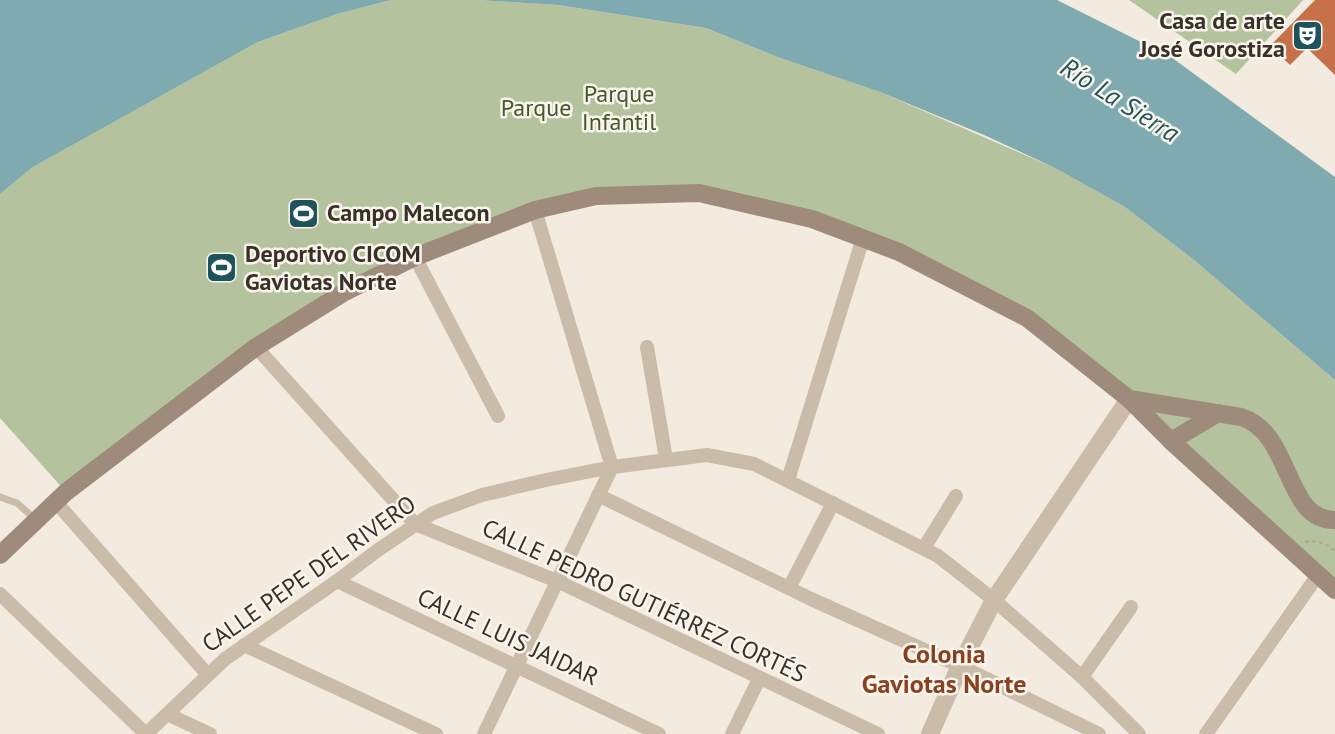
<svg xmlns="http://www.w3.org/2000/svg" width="1335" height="734" viewBox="0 0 1335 734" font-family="'PT Sans',sans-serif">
<rect width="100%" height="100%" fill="#f3ebdf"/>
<g fill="#b4c29e">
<polygon points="391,0 477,0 558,5 706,28 780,58 880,92 1055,168 1125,207 1194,260 1335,380 1335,591 1027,318 863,238 699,193 596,196 342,293 66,492 0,418 0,194 33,167 258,42 337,14"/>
<polygon points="1129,0 1303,0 1236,74"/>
</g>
<g fill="#7eaab0">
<polygon points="0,0 391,0 337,14 258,42 33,167 0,194"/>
<polygon points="477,0 1057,0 1171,57 1335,177 1335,380 1194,260 1125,207 1055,168 984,135 880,92 780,58 706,28 558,5"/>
</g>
<polygon fill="#c6714a" points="1315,0 1335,0 1335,75 1307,48 1290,65 1270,46"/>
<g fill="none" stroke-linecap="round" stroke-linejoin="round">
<path stroke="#b7a694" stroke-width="2.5" stroke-dasharray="3.5 3.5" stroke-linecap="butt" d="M1305,542c13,-2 20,1 30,9"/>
<polyline stroke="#cbbcaa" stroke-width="7" points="0,497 17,503 35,519"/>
<g stroke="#cbbcaa" stroke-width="14">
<polyline points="415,257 498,416"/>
<polyline points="256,347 415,524 557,581 878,734"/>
<polyline points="647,347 666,459"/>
<polyline points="788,480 863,238"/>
<polyline points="598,495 811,599 960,666 1099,734"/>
<polyline points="55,501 207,674"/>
<polyline points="924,548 956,496"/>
<polyline points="337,581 659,734"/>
<polyline points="789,588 833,503"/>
<polyline points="0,594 146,734"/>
<polyline points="244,645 436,734"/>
<polyline points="1082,677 1131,607"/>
<polyline points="167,714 210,734"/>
<polyline points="146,734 225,659 337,581 378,550 433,513 482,495 546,480 612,467 707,455 754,464 938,556 994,600 1082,677 1139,734"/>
<polyline points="484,734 612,467 535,210"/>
<polyline points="732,734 759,679"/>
<polyline points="1206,734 1318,575"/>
</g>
<polyline stroke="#cbbcaa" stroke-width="18" points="930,734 960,666 994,600 1129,399"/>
<g stroke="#9f8b7c" stroke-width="18">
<path d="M1129,399l112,18c52,16 43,104 94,103"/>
<polyline points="1171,441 1218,413"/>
<polyline points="0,555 66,492 256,347 343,293 415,257 535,210 596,196 699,193 812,219 899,252 1027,318 1129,399 1171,441 1335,590"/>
</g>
</g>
<defs>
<symbol id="theatre-square" viewBox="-11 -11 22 22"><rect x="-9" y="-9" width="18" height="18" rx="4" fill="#1f535b" stroke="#faf5ec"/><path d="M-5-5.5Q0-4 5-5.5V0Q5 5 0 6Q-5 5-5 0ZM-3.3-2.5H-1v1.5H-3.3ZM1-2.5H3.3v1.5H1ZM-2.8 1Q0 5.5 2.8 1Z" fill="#fff"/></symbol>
<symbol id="stadium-square" viewBox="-11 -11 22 22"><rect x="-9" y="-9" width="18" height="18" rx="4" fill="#1f535b" stroke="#faf5ec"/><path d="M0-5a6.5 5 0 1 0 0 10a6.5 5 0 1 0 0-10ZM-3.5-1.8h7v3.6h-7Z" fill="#fff"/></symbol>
</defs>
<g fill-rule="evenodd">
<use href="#theatre-square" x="1290" y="18" width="35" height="35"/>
<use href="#stadium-square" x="286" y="196" width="35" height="35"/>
<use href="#stadium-square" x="204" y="250" width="35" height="35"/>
</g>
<g text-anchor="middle" stroke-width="5" stroke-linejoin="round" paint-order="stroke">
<g font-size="24" font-weight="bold" fill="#39302a" stroke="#faf5ec" text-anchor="start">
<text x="1285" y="29" text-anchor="end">Casa de arte<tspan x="1285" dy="28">José Gorostiza</tspan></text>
<text x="327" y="221">Campo Malecon</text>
<text x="245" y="262">Deportivo CICOM<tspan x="245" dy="28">Gaviotas Norte</tspan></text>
</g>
<g font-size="24" fill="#45582d" stroke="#faf5ec">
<text x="619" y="102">Parque<tspan x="619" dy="28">Infantil</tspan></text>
<text x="536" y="116">Parque</text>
</g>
<g font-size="24" fill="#39302a" stroke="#faf5ec">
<text transform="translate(309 574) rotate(-35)" y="8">CALLE PEPE DEL RIVERO</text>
<text transform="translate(644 601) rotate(25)" y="8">CALLE PEDRO GUTIÉRREZ CORTÉS</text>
<text transform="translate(508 637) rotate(25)" y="8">CALLE LUIS JAIDAR</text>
</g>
<g font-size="26" font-style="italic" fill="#1f535b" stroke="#faf5ec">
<text transform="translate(1120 100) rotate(32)" y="9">Río La Sierra</text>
</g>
<g font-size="26" font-weight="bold" fill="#884222" stroke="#faf5ec">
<text x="944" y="663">Colonia<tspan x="944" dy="30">Gaviotas Norte</tspan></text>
</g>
</g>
</svg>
